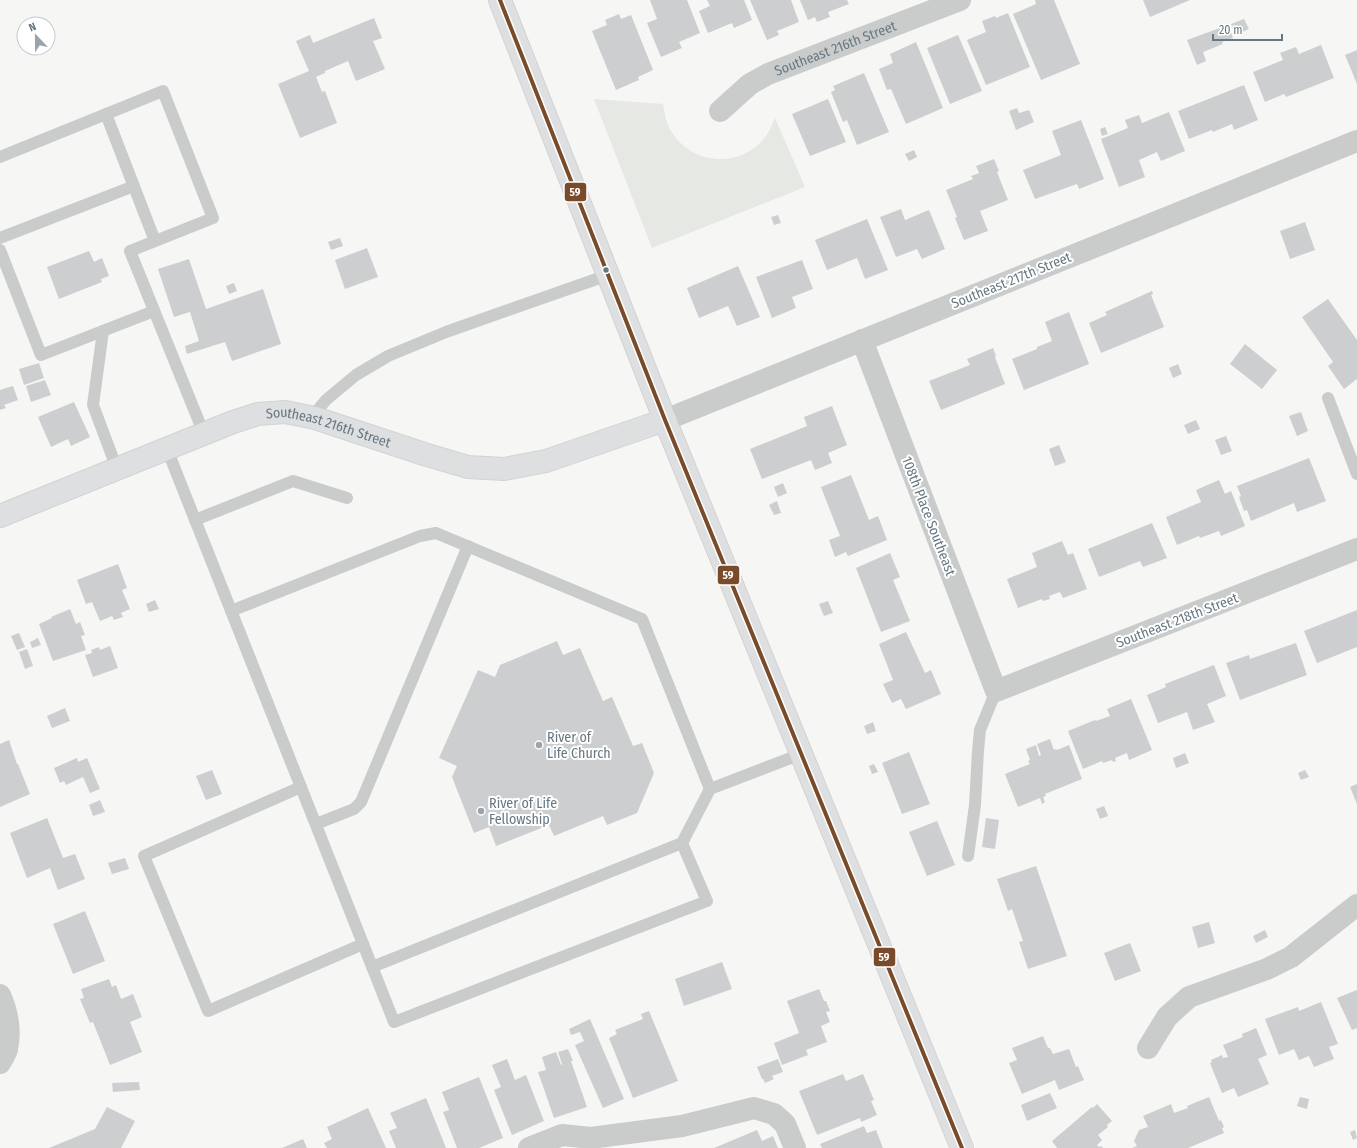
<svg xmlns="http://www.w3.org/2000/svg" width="1357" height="1148" viewBox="0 0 1357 1148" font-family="'Fira Sans Condensed',sans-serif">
<rect width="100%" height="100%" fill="#f6f6f5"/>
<path fill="#e6e8e3" d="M594,99l69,5c2,10 3,19 8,27 19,32 64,38 90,11 7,-7 10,-15 14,-24l30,69 -153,61z"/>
<g fill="#cdcecf">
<polygon points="650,0 687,0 700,33 679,42 682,48 661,57 647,23 657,19"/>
<polygon points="707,0 744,0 752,20 734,28 732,23 708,33 699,11 710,6"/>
<polygon points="750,0 791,0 799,22 777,31 779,35 767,40"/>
<polygon points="800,0 847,0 849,4 828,12 830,17 817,22 815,17 808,20"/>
<polygon points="1035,0 1054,0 1080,64 1041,80 1013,14 1036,4"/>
<polygon points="1143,0 1190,0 1150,17"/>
<polygon points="1008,13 1030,67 986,85 967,40 986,32 982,21 995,16 996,18"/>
<polygon points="619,14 621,19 631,15 653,70 638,77 639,80 616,90 592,31 607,25 605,20"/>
<polygon points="374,18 382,38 373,41 385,69 356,81 348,61 325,71 325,73 316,77 322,92 325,91 337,123 300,138 278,84 309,71 296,41 310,35 313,43"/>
<polygon points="1244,19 1249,29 1235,35 1231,24"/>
<polygon points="1228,25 1233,38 1222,42 1223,44 1203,52 1206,61 1197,65 1187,40"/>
<polygon points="958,35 982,91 950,104 927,48"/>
<polygon points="916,42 943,108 906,124 891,89 887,90 879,69 893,63 890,54"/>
<polygon points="1321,45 1334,78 1286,97 1284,94 1265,102 1253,72 1283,60 1280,53 1296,47 1299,54"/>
<polygon points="1357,50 1357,84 1345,55"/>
<polygon points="864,73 889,132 857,145 847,120 843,122 831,92 835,90 833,86"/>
<polygon points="1244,85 1258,120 1234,130 1232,124 1213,132 1212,130 1189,139 1178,111"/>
<polygon points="828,99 846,142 810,156 792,114"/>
<polygon points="1017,108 1019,113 1029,110 1034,122 1016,130 1009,111"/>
<polygon points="1169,112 1185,151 1161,161 1157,152 1139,160 1145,177 1119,187 1101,139 1128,128 1125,120 1139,115 1142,123"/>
<polygon points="1081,120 1104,179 1079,189 1077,184 1035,199 1023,170 1061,155 1052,131"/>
<polygon points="1105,127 1108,134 1102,136 1100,129"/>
<polygon points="914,150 917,157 909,161 905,154"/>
<polygon points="994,159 999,171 997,172 1008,200 980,211 988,231 964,240 955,218 957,217 946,190 973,179 971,176 979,173 976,166"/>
<polygon points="901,209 905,220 929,210 945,249 922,259 917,249 896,257 880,217"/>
<polygon points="778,215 781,223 774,225 771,217"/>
<polygon points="867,219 888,270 865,279 857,258 827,270 815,240"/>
<polygon points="1305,222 1315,250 1290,259 1280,231"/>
<polygon points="340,238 343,246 331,250 328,242"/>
<polygon points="367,248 378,277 345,289 335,260"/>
<polygon points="89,251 94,262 102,258 109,276 101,279 102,282 59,299 47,267"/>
<polygon points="189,259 206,309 263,289 281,344 232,361 225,342 187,354 185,346 199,341 190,312 174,317 158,269"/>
<polygon points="802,260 813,289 792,297 796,308 772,318 756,277"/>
<polygon points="738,266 760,317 737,326 728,306 699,318 687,288"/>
<polygon points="234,283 237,291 229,294 226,286"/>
<polygon points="1152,291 1153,294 1151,295 1164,327 1101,353 1089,323 1107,315 1105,312"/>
<polygon points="1328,299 1357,340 1357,379 1344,389 1328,366 1333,362 1302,317"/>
<polygon points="1069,312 1089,364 1024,390 1012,359 1037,349 1037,347 1052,341 1045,322"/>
<polygon points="1245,344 1277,370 1262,389 1230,364"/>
<polygon points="993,348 996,356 995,357 1005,384 941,410 929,381 970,365 967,359"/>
<polygon points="39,363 44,378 24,385 19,369"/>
<polygon points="1178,364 1182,374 1173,378 1169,368"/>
<polygon points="45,380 51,395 31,402 26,386"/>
<polygon points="13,386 18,400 4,405 6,408 0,410 0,390"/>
<polygon points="74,402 90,437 71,446 68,439 51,447 38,417"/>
<polygon points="832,406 847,445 828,453 832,463 815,470 811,460 762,479 750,449 807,426 804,417"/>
<polygon points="1301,412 1308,431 1297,436 1289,416"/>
<polygon points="1196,420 1200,429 1188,434 1184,425"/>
<polygon points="1226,436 1232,451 1221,455 1215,440"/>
<polygon points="1059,445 1066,462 1055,466 1049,449"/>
<polygon points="1309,458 1326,501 1297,512 1294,503 1251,521 1247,510 1244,511 1239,497 1241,496 1237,486"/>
<polygon points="851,475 869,520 878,516 887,540 848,556 846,552 835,557 829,540 840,536 821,487"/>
<polygon points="1219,480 1225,494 1231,491 1245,526 1221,536 1219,531 1200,538 1199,536 1177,545 1166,517 1201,502 1196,490"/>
<polygon points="783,483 787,493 778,497 774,487"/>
<polygon points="777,501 781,513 774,515 769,505"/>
<polygon points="1152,523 1167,558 1143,567 1140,561 1099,577 1088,549"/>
<polygon points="1062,541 1068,555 1073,553 1087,589 1063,598 1060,592 1049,596 1050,599 1043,601 1042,599 1018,608 1007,579 1037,567 1032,553"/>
<polygon points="890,553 900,577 893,580 910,621 881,632 856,568"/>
<polygon points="118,564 127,588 122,590 130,609 121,613 123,617 114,620 112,616 100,621 92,602 86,604 77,580"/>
<polygon points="155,600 159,609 149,612 146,604"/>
<polygon points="828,601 833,613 824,616 819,604"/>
<polygon points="70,609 76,624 80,622 85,635 81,636 86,650 53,661 39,624 52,618 51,617"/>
<polygon points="1357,610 1357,647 1317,663 1304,631"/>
<polygon points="906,632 925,673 931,670 941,694 906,709 901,699 892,703 883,684 893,680 879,644"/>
<polygon points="19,633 25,647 17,650 11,636"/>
<polygon points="38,638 41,645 32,648 30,642"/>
<polygon points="557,641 563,655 580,648 603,701 612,697 633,746 642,743 654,773 637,813 607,825 603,816 554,836 549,825 496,846 489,827 474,833 452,777 457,766 439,758 478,670 495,677 500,665"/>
<polygon points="1296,643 1307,675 1240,700 1226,663 1249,655 1250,659"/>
<polygon points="110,646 118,668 93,677 85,655 92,653 91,650 99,647 100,650"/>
<polygon points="27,649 33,666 25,669 19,652"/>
<polygon points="1214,665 1226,696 1207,704 1215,722 1193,730 1187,712 1158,723 1147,695 1166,687 1165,684"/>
<polygon points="1131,699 1152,750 1129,760 1127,753 1115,758 1116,761 1113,762 1112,760 1103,763 1102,761 1083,769 1068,731 1095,720 1096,721 1110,716 1107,709"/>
<polygon points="65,708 70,721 52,728 47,716"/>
<polygon points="873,722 876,731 867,734 864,726"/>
<polygon points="1050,739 1054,750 1056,749 1057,750 1069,745 1082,779 1045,794 1046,796 1043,797 1045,802 1042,804 1040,798 1018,807 1005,774 1030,764 1028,761 1030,760 1026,749 1036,745 1039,756 1041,755 1037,744"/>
<polygon points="9,740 17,764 18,764 30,794 0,807 0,744"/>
<polygon points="909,752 930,804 902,814 882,763"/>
<polygon points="1185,753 1189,763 1176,768 1173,758"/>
<polygon points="77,758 78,762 87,758 100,789 90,793 83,777 66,785 64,781 60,783 54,768"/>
<polygon points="874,764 878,772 872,774 869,766"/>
<polygon points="212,770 222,794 206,800 196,776"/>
<polygon points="1305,770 1309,777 1301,780 1298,773"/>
<polygon points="1357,784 1357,804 1350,787"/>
<polygon points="100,800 105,812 93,816 89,805"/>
<polygon points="1104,806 1108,816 1100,819 1096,809"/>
<polygon points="47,818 63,858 75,854 85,879 58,890 50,868 27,878 10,833"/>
<polygon points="986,818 999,820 995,849 982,847"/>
<polygon points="937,821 955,865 927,876 909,832"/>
<polygon points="125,858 129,869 112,874 108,863"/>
<polygon points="1036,866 1067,956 1028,969 1019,942 1023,941 1012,909 1008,911 997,879"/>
<polygon points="85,911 105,961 73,974 53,924"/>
<polygon points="1209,922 1215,943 1198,948 1192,927"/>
<polygon points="1265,930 1268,937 1256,943 1253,936"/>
<polygon points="1130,943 1141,971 1115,981 1104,953"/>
<polygon points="722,962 732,989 684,1006 675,979"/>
<polygon points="109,979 112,987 116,985 121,999 133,994 142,1017 130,1022 142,1052 110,1065 93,1022 90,1023 80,999 84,998 81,989"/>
<polygon points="819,989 824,1001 826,1001 830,1011 826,1012 830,1022 821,1026 827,1042 806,1050 808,1055 782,1065 774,1043 799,1033 787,1001"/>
<polygon points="1357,990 1357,1028 1352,1030 1337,998"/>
<polygon points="1321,1002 1338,1044 1329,1047 1334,1059 1314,1067 1309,1056 1299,1060 1294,1049 1279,1055 1265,1019 1298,1007 1299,1011"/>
<polygon points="649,1011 678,1081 633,1098 609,1038 617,1034 615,1030 643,1019 641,1014"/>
<polygon points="590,1019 624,1099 603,1108 575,1045 584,1041 580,1032 571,1035 569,1029"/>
<polygon points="1256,1028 1267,1055 1258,1059 1269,1084 1238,1097 1234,1088 1222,1093 1210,1063 1212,1062 1211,1060 1222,1055 1223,1058 1228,1057 1223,1045 1243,1037 1242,1034"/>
<polygon points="1043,1036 1048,1048 1050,1048 1053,1054 1069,1049 1076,1067 1078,1066 1084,1080 1059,1090 1055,1080 1022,1094 1009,1063 1017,1060 1012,1048"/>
<polygon points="568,1049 573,1061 571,1061 587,1107 554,1118 538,1072 546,1070 542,1057 556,1052 561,1065 562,1064 558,1052"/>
<polygon points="507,1059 515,1080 526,1075 544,1121 512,1135 494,1090 501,1087 492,1065"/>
<polygon points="778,1059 783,1072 772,1076 774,1079 765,1083 763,1079 762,1079 757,1067"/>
<polygon points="843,1074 846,1081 863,1074 874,1100 871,1101 877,1115 861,1122 860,1118 817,1135 799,1091"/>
<polygon points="479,1077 503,1138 479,1148 457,1148 443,1112 449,1110 442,1092"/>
<polygon points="139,1082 140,1090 113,1092 112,1083"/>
<polygon points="1050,1093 1057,1108 1027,1121 1021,1105"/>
<polygon points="1209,1097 1219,1121 1221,1120 1224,1127 1222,1128 1224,1133 1188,1148 1132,1148 1137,1146 1134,1141 1139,1130 1148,1127 1143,1116 1171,1104 1174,1113 1188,1108 1187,1106"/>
<polygon points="1300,1097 1309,1099 1307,1109 1297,1106"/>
<polygon points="426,1098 446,1148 396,1148 389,1131 397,1128 390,1113"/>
<polygon points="1097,1104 1112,1121 1107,1125 1108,1127 1098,1135 1102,1140 1097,1145 1099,1147 1101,1146 1103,1148 1057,1148 1052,1141 1092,1107 1093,1108"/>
<polygon points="107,1107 135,1121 121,1148 49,1148 95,1129"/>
<polygon points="368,1108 386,1148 327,1148 324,1143 332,1139 327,1127"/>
<polygon points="864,1126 867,1133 876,1130 883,1148 822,1148 820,1144"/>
<polygon points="757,1130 762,1141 773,1136 778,1148 714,1148"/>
<polygon points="1355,1130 1357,1138 1353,1140 1350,1132"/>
<polygon points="303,1139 307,1148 282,1148"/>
</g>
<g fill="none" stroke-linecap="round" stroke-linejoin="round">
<defs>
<g id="secondary">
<path id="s2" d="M0,516l233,-94 25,-8 27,-2 30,6 109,36 44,13 36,2 42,-8 119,-41"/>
</g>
<polyline id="primary" points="500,0 665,420 962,1148"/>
</defs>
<use href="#secondary" stroke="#d2d3d4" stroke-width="24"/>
<use href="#primary" stroke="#d3d3d3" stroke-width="24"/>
<g stroke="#cacccc" stroke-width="12">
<polyline points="106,114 155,241"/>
<polyline points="0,157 163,91 213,218 130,251 204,434"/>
<polyline points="0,238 134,186"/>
<polyline points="0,250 41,355 154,311"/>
<polyline points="103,331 93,405 117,469"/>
<polyline points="1328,398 1357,474"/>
<polyline points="312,417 326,400 356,375 388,356 446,332 608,275"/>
<polyline points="167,449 394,1022 707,901 682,843"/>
<polyline points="195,520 293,481 347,498"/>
<polyline points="231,611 420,536 436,533 642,619 710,789"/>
<polyline points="301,787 144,856 208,1011 363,944"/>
<polyline points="316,824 354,809 361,802 468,546"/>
<polyline points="968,856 975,805 978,751 980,730 996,691"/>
<polyline points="372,967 682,843 710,789 801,754"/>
</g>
<g stroke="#cacccc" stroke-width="22">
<path id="s1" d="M720,111l30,-27 18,-10 192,-74"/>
<polyline points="862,340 996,691 1357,549"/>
<polyline points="665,420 1357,141"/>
<path d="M0,995c7,16 11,36 7,54 -1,5 -5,10 -7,14"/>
<polyline points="1148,1048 1167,1017 1189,997 1267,969 1291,957 1357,905"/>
<polyline points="529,1148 562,1135 591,1138 682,1126 754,1108 774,1114 785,1124 795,1148"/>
</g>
<use href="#secondary" stroke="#dedfe0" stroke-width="22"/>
<use href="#primary" stroke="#dedfe0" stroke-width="22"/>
<defs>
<polyline id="bus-1" points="500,0 665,420 962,1148"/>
</defs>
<use href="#bus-1" stroke="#fff" stroke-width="7"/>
<use href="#bus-1" stroke="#7a4b2a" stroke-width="4"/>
</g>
<circle fill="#677883" stroke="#fff" stroke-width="1.5" cx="606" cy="270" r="3.5"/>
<g fill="#99a4ab" stroke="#fff" stroke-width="1.5">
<circle cx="539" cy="745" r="4"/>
<circle cx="481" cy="811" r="4"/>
</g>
<g text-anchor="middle" stroke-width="4" stroke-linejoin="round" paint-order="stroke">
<g font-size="14" fill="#677883" stroke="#fff">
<text dy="5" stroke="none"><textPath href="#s1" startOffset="133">Southeast 216th Street</textPath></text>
<text transform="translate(1011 280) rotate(-22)" y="5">Southeast 217th Street</text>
<text dy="5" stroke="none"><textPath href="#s2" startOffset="350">Southeast 216th Street</textPath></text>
<text transform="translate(929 516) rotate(69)" y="5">108th Place Southeast</text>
<text transform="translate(1177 620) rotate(-21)" y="5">Southeast 218th Street</text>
</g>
<g font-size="14" fill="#677883" stroke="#fff" text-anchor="start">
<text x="547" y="742">River of<tspan x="547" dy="16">Life Church</tspan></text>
<text x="489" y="808">River of Life<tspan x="489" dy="16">Fellowship</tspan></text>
</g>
</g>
<g stroke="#fff" stroke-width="1.5">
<rect x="564" y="182" width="23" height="20" rx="4" fill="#7a4b2a"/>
<rect x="717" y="565" width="23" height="20" rx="4" fill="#7a4b2a"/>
<rect x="873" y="947" width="23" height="20" rx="4" fill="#7a4b2a"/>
</g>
<g font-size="11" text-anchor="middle" font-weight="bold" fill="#fff">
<text x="575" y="196">59</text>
<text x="728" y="579">59</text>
<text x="884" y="961">59</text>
</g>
<g transform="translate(36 36) rotate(338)"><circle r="19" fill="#ffffff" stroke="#c2c9cd"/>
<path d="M0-3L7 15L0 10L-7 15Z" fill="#99a4ab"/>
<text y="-6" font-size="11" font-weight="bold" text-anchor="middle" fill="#677883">N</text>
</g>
<path d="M1213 34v6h69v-6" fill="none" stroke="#677883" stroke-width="2"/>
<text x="1219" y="34" font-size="12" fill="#677883" stroke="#ffffff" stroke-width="3" paint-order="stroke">20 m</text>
</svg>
